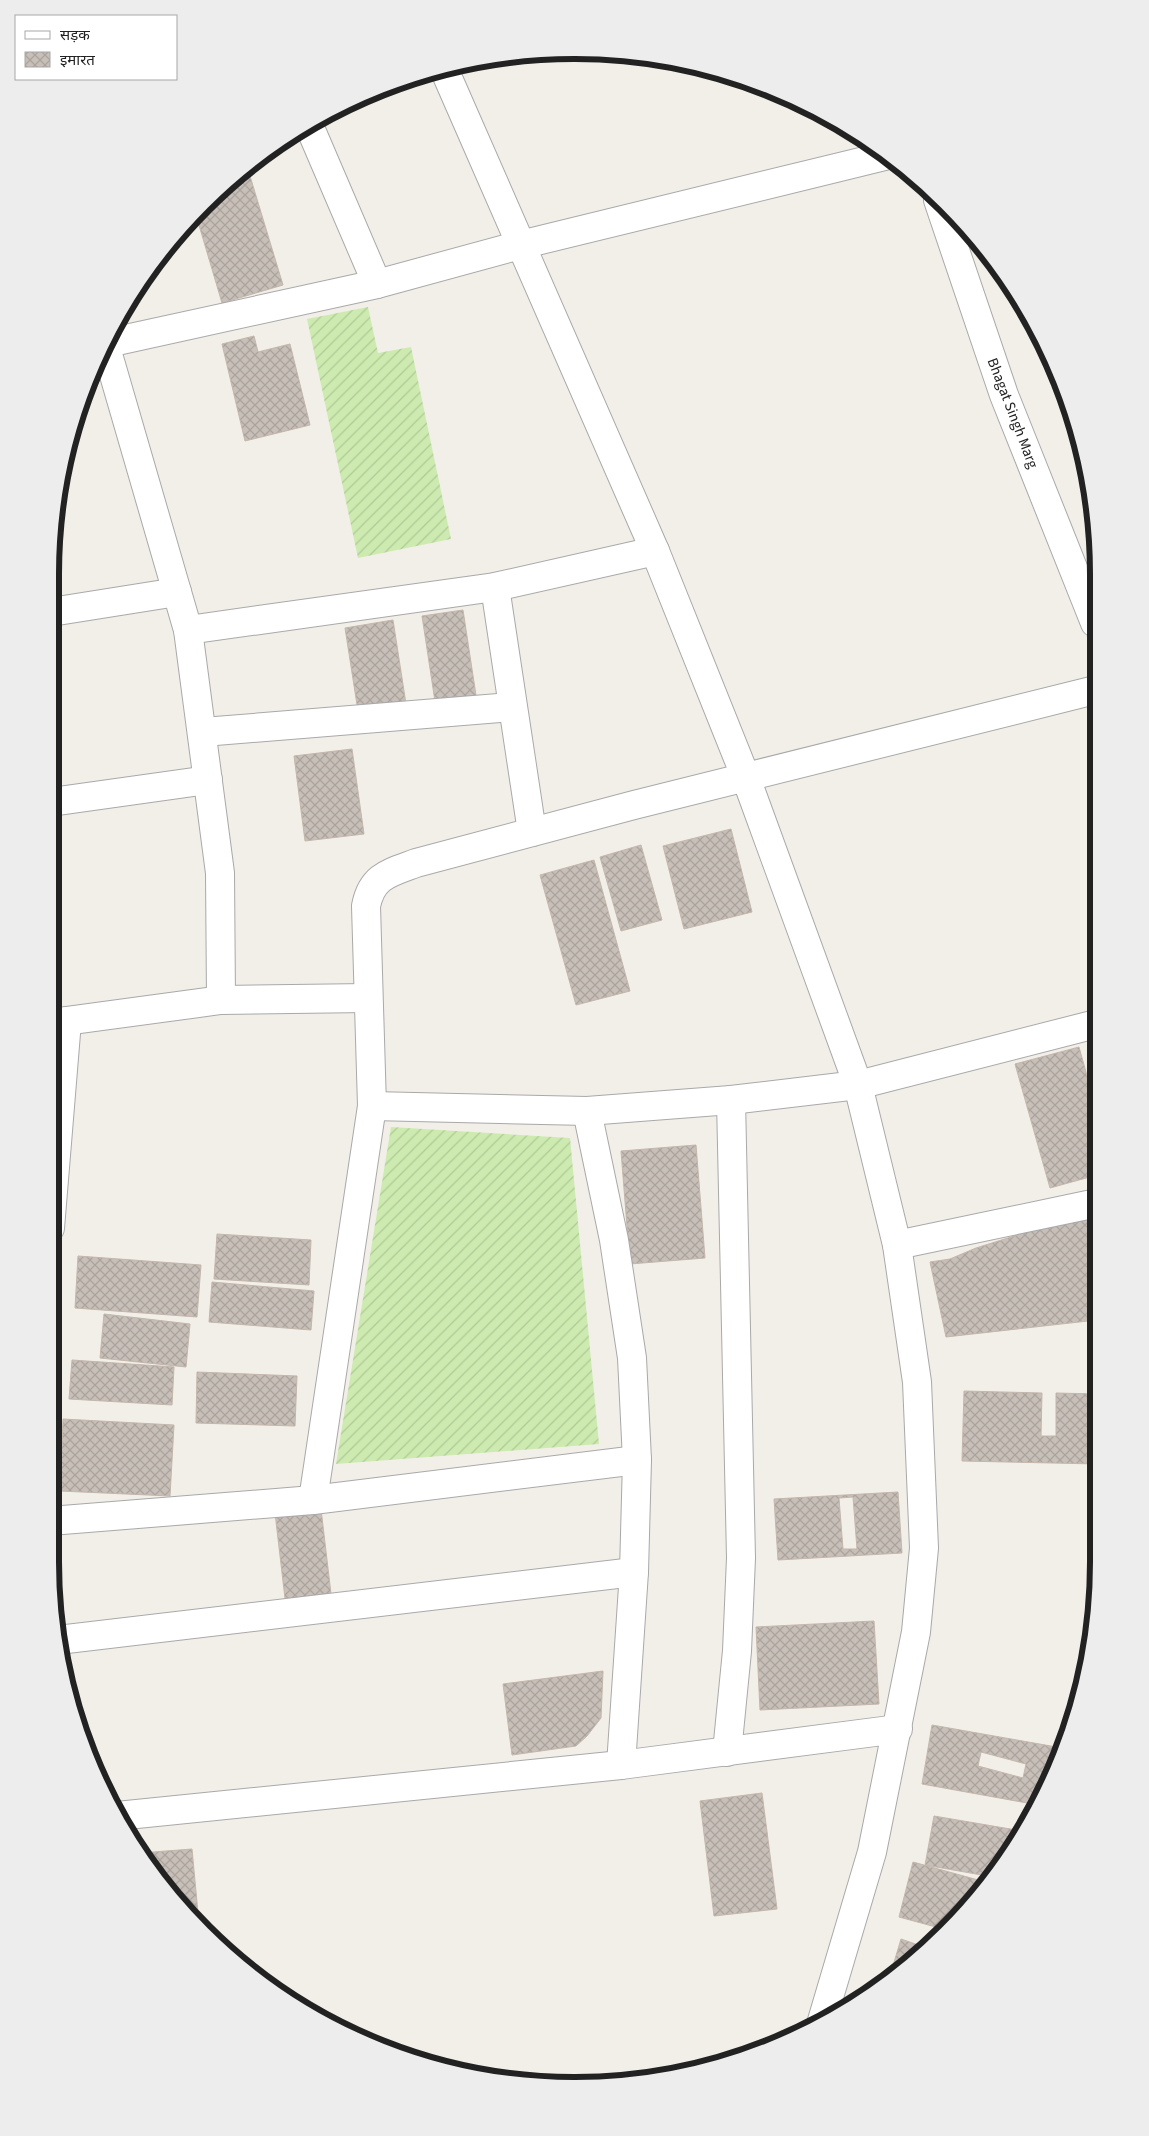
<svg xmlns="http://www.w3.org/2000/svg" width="1149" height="2136" viewBox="0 0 1149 2136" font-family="'Source Sans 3','Noto Sans Devanagari',sans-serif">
<defs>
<pattern id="garden-furrows" width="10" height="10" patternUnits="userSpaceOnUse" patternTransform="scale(1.25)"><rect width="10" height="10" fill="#cdebb0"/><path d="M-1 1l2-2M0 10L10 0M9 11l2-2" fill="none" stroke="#b0c997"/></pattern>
<pattern id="building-cross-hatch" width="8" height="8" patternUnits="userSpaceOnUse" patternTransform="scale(1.25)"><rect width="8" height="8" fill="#c7bfb8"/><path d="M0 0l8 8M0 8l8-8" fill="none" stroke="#aba49e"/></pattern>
</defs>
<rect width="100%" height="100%" fill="#f2efe9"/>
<g fill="url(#garden-furrows)">
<polygon points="368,307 378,353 411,347 451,539 358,558 307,319"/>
<polygon points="391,1127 570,1138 599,1444 336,1464"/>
</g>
<g fill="url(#building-cross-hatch)" stroke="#c4b6ab" fill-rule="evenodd">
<polygon points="250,176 283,285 222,303 196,215 226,183"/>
<polygon points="254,336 258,352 290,344 310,425 245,441 222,344"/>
<polygon points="463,610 477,702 436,708 422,616"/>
<polygon points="393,620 406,704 358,711 345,628"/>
<polygon points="352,749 364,834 305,841 294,756"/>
<polygon points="731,829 752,912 684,929 663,846"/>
<polygon points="641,845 662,920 621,931 600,857"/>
<polygon points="594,860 630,991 576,1005 540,875"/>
<polygon points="1079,1047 1096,1108 1097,1175 1050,1188 1015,1064"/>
<polygon points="696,1145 705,1258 630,1264 621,1151"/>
<polygon points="1097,1215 1097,1320 946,1337 930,1262 950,1259 976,1248 1027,1232"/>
<polygon points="217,1234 311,1240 309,1285 214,1279"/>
<polygon points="78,1256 201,1265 197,1317 75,1308"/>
<polygon points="212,1282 314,1291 311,1330 209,1322"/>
<polygon points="104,1314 190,1324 186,1367 100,1358"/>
<polygon points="72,1360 174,1367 172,1405 69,1399"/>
<polygon points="197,1372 297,1376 295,1426 196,1423"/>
<polygon points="964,1391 1042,1393 1041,1436 1056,1436 1056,1393 1097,1394 1097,1464 962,1461"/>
<polygon points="63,1419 174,1425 170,1496 60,1491"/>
<path d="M898,1492l4,61 -124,7 -4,-61zM853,1497l4,52h-14l-4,-51z"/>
<polygon points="321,1509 332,1602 286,1607 275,1513"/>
<polygon points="874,1621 879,1704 760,1710 756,1627"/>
<polygon points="603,1671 601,1718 587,1736 576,1746 512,1755 503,1684"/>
<path d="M932,1725l130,23 -17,46 -7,11 -116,-21zM981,1752l45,12 -3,14 -45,-12z"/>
<polygon points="762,1793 777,1909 714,1916 700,1801"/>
<polygon points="934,1816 1022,1831 993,1877 925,1865"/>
<polygon points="192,1849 199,1924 159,1881 140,1853"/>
<polygon points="913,1862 989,1883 947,1930 899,1917"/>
<polygon points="901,1939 927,1948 889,1979"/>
</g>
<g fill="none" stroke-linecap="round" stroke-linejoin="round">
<defs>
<g id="minor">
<polyline points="444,69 655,551 746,778 858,1085 897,1245 917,1382 924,1548 916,1632 872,1852 821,2024"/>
<polyline points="308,123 377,284"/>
<polyline points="938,200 1004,395 1095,623"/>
<polyline points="103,344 377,284 520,245 885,156"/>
<polyline points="105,344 188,630 220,873 221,1000"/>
<polyline points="495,587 532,832"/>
<polyline points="51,612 177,592"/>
<polyline points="188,630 495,587 655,551"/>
<polyline points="203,732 512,707"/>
<polyline points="51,802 208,780"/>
<polyline points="51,1023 221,1000 368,998"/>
<polyline points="372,1106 587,1111 731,1100 858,1085 1096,1024"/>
<polyline points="587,1111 614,1240 632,1358 637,1460 634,1572 621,1765"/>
<polyline points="50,1228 67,1021"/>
<polyline points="897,1245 1097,1203"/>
<path d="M313,1500l59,-394 -6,-200c6,-30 23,-33 50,-43l218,-58 461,-115"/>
<polyline points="50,1521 313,1500 637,1460"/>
<polyline points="58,1640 634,1572"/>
<polyline points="727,1752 737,1651 741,1558 731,1100"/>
<polyline points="117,1816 621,1765 898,1729"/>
</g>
</defs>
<use href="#minor" stroke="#a9a9a9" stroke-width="30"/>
<use href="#minor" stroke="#fff" stroke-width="28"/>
</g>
<g text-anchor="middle" stroke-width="4.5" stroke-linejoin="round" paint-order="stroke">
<g font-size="15" fill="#222" stroke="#fff">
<text transform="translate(1013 413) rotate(69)" y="5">Bhagat Singh Marg</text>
</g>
</g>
<path d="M0 0H1149V2136H0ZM574 59H575A515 515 0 0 1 1090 574V1562A515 515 0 0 1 575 2077H574A515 515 0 0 1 59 1562V574A515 515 0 0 1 574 59Z" fill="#ededed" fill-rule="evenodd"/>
<path fill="none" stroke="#222" stroke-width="6" d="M574 59H575A515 515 0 0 1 1090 574V1562A515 515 0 0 1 575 2077H574A515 515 0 0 1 59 1562V574A515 515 0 0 1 574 59Z"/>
<rect x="15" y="15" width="162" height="65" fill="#ffffff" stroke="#a7a7a7"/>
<rect x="25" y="31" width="25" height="8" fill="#ffffff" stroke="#a7a7a7"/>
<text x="60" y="40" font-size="15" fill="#222222">सड़क</text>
<rect x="25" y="52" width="25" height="15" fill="url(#building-cross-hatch)" stroke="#a7a7a7"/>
<text x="60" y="65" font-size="15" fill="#222222">इमारत</text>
</svg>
